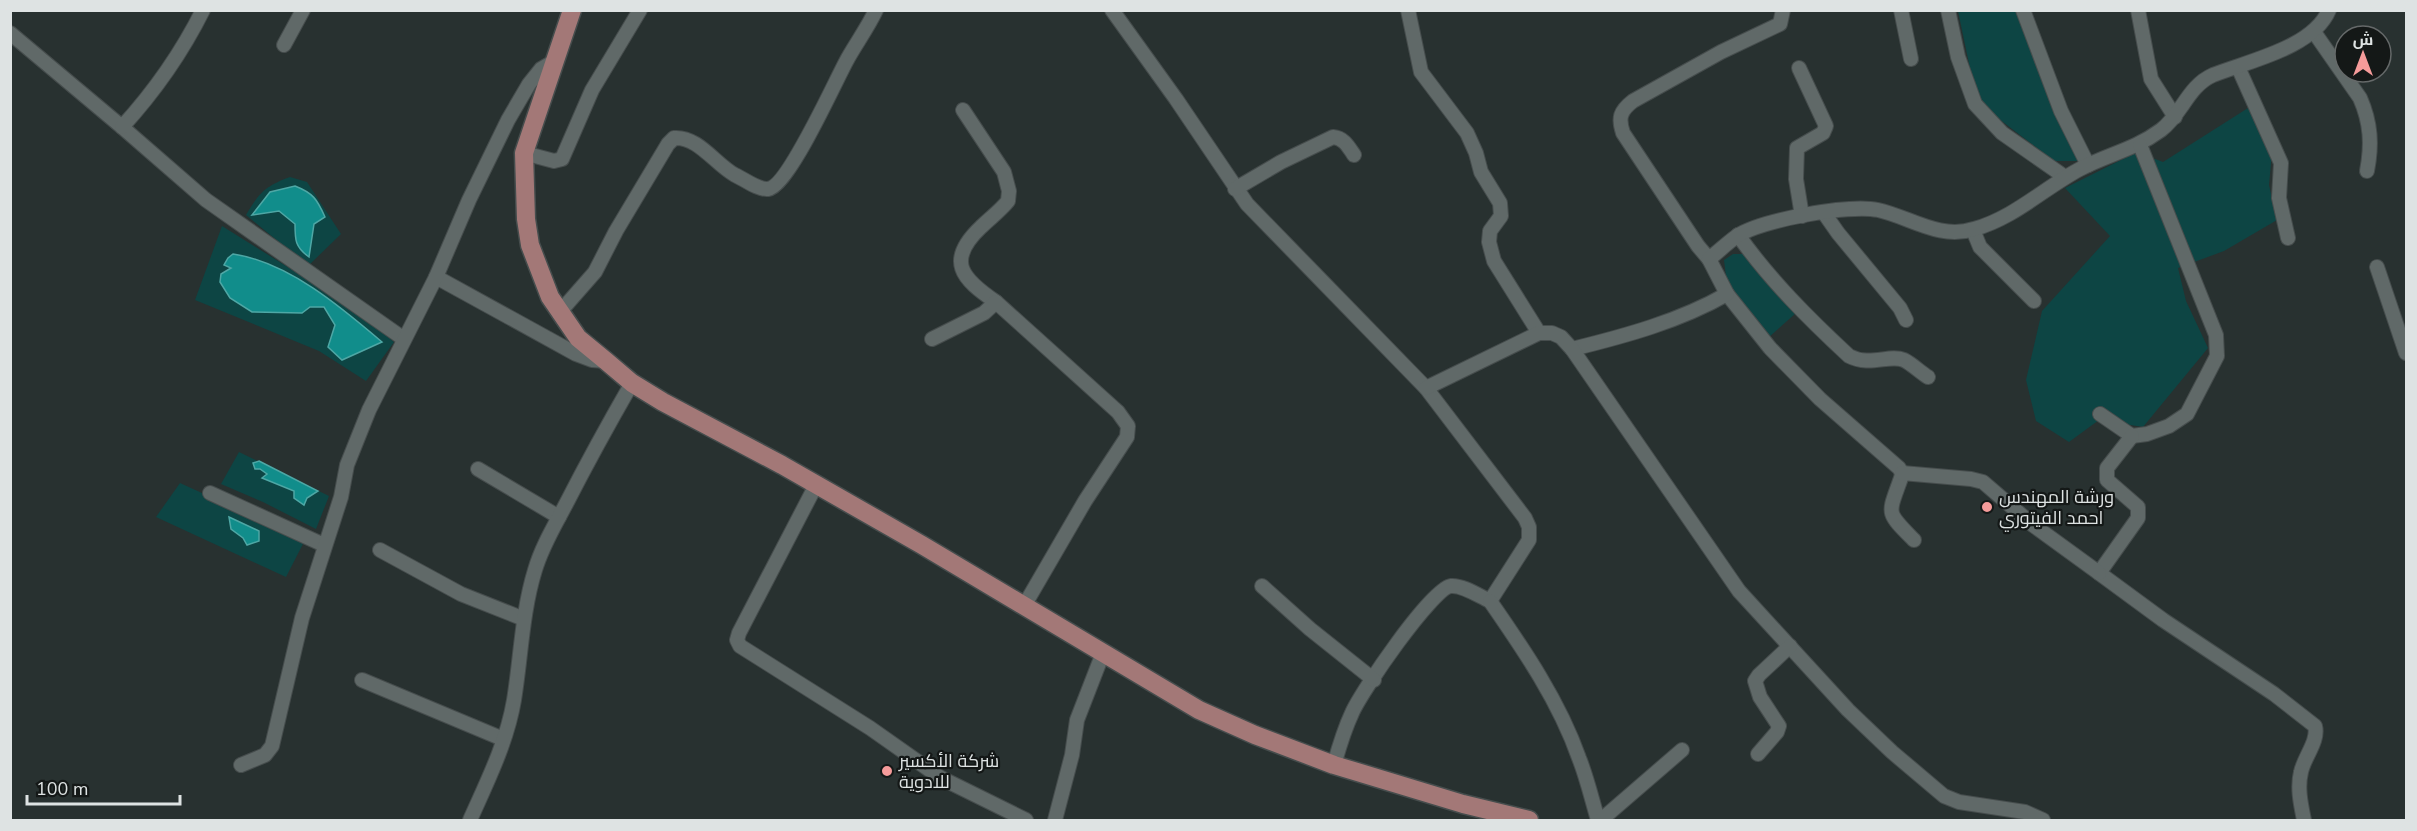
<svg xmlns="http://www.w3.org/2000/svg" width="2417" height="831" viewBox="0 0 2417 831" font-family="'Nunito Sans',Cairo,sans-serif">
<rect width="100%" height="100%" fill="#283130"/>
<g fill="#0d4544">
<polygon points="1958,11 2018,11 2078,156 2077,161 2054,161 1982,106 1975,92"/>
<polygon points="2248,108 2272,152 2269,185 2277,220 2224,251 2178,268 2186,301 2208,348 2143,427 2099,420 2069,442 2036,421 2026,380 2042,311 2110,236 2065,188 2137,152 2163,162"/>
<path d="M290,177l17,5 34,52 -33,32 -62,-51c13,-22 19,-29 44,-38z"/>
<polygon points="222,226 350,306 394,342 366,381 319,351 195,300"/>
<polygon points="1733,254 1747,254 1764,279 1796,313 1768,338 1727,284 1724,260"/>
<polygon points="239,452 329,496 316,529 263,502 221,484"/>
<polygon points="180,483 305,540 286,577 156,517"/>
</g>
<g fill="#118d8b" stroke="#4ea7a5" stroke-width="1.5">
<path d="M295,186c18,7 22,13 30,31l-11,7 -5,33c-14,-10 -14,-17 -14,-33l-16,-13 -27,4 18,-23z"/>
<path d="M233,254c55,8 108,53 149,88l-40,18 -14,-13 7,-22 -11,-18h-14l-8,6 -50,-1 -22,-14 -10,-16 1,-8 10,-6 -7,-3 4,-7z"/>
<polygon points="259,461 318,491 307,498 304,505 294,498 294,491 262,478 267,474 260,469 255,469 253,463"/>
<polygon points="229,517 259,531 259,541 247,545 243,538 231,529"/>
</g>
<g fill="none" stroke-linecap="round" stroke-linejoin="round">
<defs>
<g id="minor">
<path d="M1112,10l64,89 71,105 179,184 99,130 4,9v13l-39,61c-11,-5 -27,-16 -39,-15 -19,2 -90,106 -99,127 -8,17 -13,34 -18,52"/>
<polyline points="1408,10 1421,72 1467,133 1476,153 1481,172 1500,203 1501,216 1490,231 1489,242 1494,261 1539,333"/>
<polyline points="1901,10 1911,59"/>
<polyline points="1948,10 1958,57 1975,104 2002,133 2065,177"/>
<polyline points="2023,10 2061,111 2088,165"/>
<polyline points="2138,10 2151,79 2175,117"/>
<path d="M2314,32l46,66c11,25 12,47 7,73"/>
<polyline points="10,33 122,127 206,200 404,339"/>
<polyline points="284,45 303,10"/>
<polyline points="2238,67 2281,163 2279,198 2288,238"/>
<polyline points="1799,68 1826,126 1823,133 1797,148 1796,179 1802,216"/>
<path d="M963,110l41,62 5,19 -1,10c-8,10 -18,17 -27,26 -36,34 -19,52 15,75"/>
<path d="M122,127c32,-35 60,-75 81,-117"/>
<polyline points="524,153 554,161 562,159 592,90 640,10"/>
<path d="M1235,189l46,-27 52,-25c11,1 15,9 21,18"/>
<polyline points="1824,213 1838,233 1900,308 1906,320"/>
<polyline points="1973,230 1980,247 2034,301"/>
<path d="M1738,235c32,45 70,83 111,121 21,11 40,-2 55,4 8,4 16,12 24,17"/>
<path d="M1709,259l-11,-13 -75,-113c-5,-15 -3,-22 10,-32l88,-49 59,-28 3,-14"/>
<polyline points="2377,267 2406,353"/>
<polyline points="436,277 576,354 592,360 606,361"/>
<path d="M1727,294l43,54 50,51 79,69 3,5 -1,5c-13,37 -16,33 13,62"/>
<path d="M559,313l36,-41 21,-41 52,-87 6,-6c24,-2 41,26 61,37 9,4 23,15 33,14 21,-3 68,-110 80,-131 9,-16 20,-31 28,-48"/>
<polyline points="932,339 984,313 996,302 1118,412 1128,426 1127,437 1085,501 1024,606"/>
<path d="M1572,349c53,-13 108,-28 155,-55l-18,-35c9,-7 18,-16 28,-23 24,-16 112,-32 141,-26 32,7 61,30 96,19 40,-11 70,-41 106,-60 28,-15 54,-19 81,-39 21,-16 27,-44 52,-55 35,-14 100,-27 116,-65"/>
<polyline points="1426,388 1539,333 1552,333 1561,337 1572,349 1739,591 1848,710 1892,752 1944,796 1959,802 2025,812 2043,820"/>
<polyline points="2100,414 2132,436 2147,434 2169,426 2187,414 2217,356 2216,335 2140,145"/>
<path d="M2132,436l-25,32v12l31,27v11l-39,55 64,47 111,74 41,32c4,15 -11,31 -14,46 -4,16 0,33 3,48"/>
<polyline points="478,469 559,517"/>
<polyline points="1902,473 1971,479 1983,482 2033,525 2099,573"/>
<polyline points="816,485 739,633 737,640 740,646 870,728 941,778 1026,820"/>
<polyline points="210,493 324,545"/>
<polyline points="380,550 461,594 524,619"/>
<polyline points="1262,586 1310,629 1374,680"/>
<path d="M1490,601c34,49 69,100 89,157 8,20 13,42 19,62"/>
<polyline points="362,680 503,739"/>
<polyline points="1758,754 1777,732 1779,726 1760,697 1755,681 1759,675 1790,646"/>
<polyline points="241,765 265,755 272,746 302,618 341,497 347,465 369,410 436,277 469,200 508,120 529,84 541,69 553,62"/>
<path d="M470,820c17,-38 37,-78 44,-120 7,-43 8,-88 21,-130 7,-24 20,-45 31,-66 21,-41 43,-81 66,-121"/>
<polyline points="1055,820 1072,755 1077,720 1103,653"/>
<polyline points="1601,820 1682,750"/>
</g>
<polyline id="major" points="572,10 524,153 526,219 530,245 550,297 578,338 606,361 632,383 663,402 782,465 922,545 1199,710 1255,735 1334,765 1463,804 1529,820"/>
</defs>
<use href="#minor" stroke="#464d4d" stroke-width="16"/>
<use href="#major" stroke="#464d4d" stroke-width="21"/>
<use href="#minor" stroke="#606968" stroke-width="14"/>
<use href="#major" stroke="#a37877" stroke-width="18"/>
</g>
<g fill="#f59b9a" stroke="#141817" stroke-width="2">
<circle cx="1987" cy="507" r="6"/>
<circle cx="887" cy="771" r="6"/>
</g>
<g text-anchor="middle" stroke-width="4.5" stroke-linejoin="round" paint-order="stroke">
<g font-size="18" fill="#dee3e3" stroke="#141817" text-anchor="start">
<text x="1999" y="503">ورشة المهندس<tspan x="1999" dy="21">احمد الفيتوري</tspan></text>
<text x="899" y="767">شركة الأكسير<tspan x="899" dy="21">للادوية</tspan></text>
</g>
</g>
<rect width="2417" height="831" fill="none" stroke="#dee3e3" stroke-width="24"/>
<g transform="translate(2363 54)"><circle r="28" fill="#141817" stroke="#656969" stroke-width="1.5"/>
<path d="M0-4.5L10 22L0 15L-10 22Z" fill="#f59b9a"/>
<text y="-9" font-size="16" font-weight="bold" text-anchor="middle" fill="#dee3e3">ش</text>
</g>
<path d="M27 795v9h153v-9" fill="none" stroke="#dee3e3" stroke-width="3"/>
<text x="36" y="795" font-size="18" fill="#dee3e3" stroke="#141817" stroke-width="4.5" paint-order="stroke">100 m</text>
</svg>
